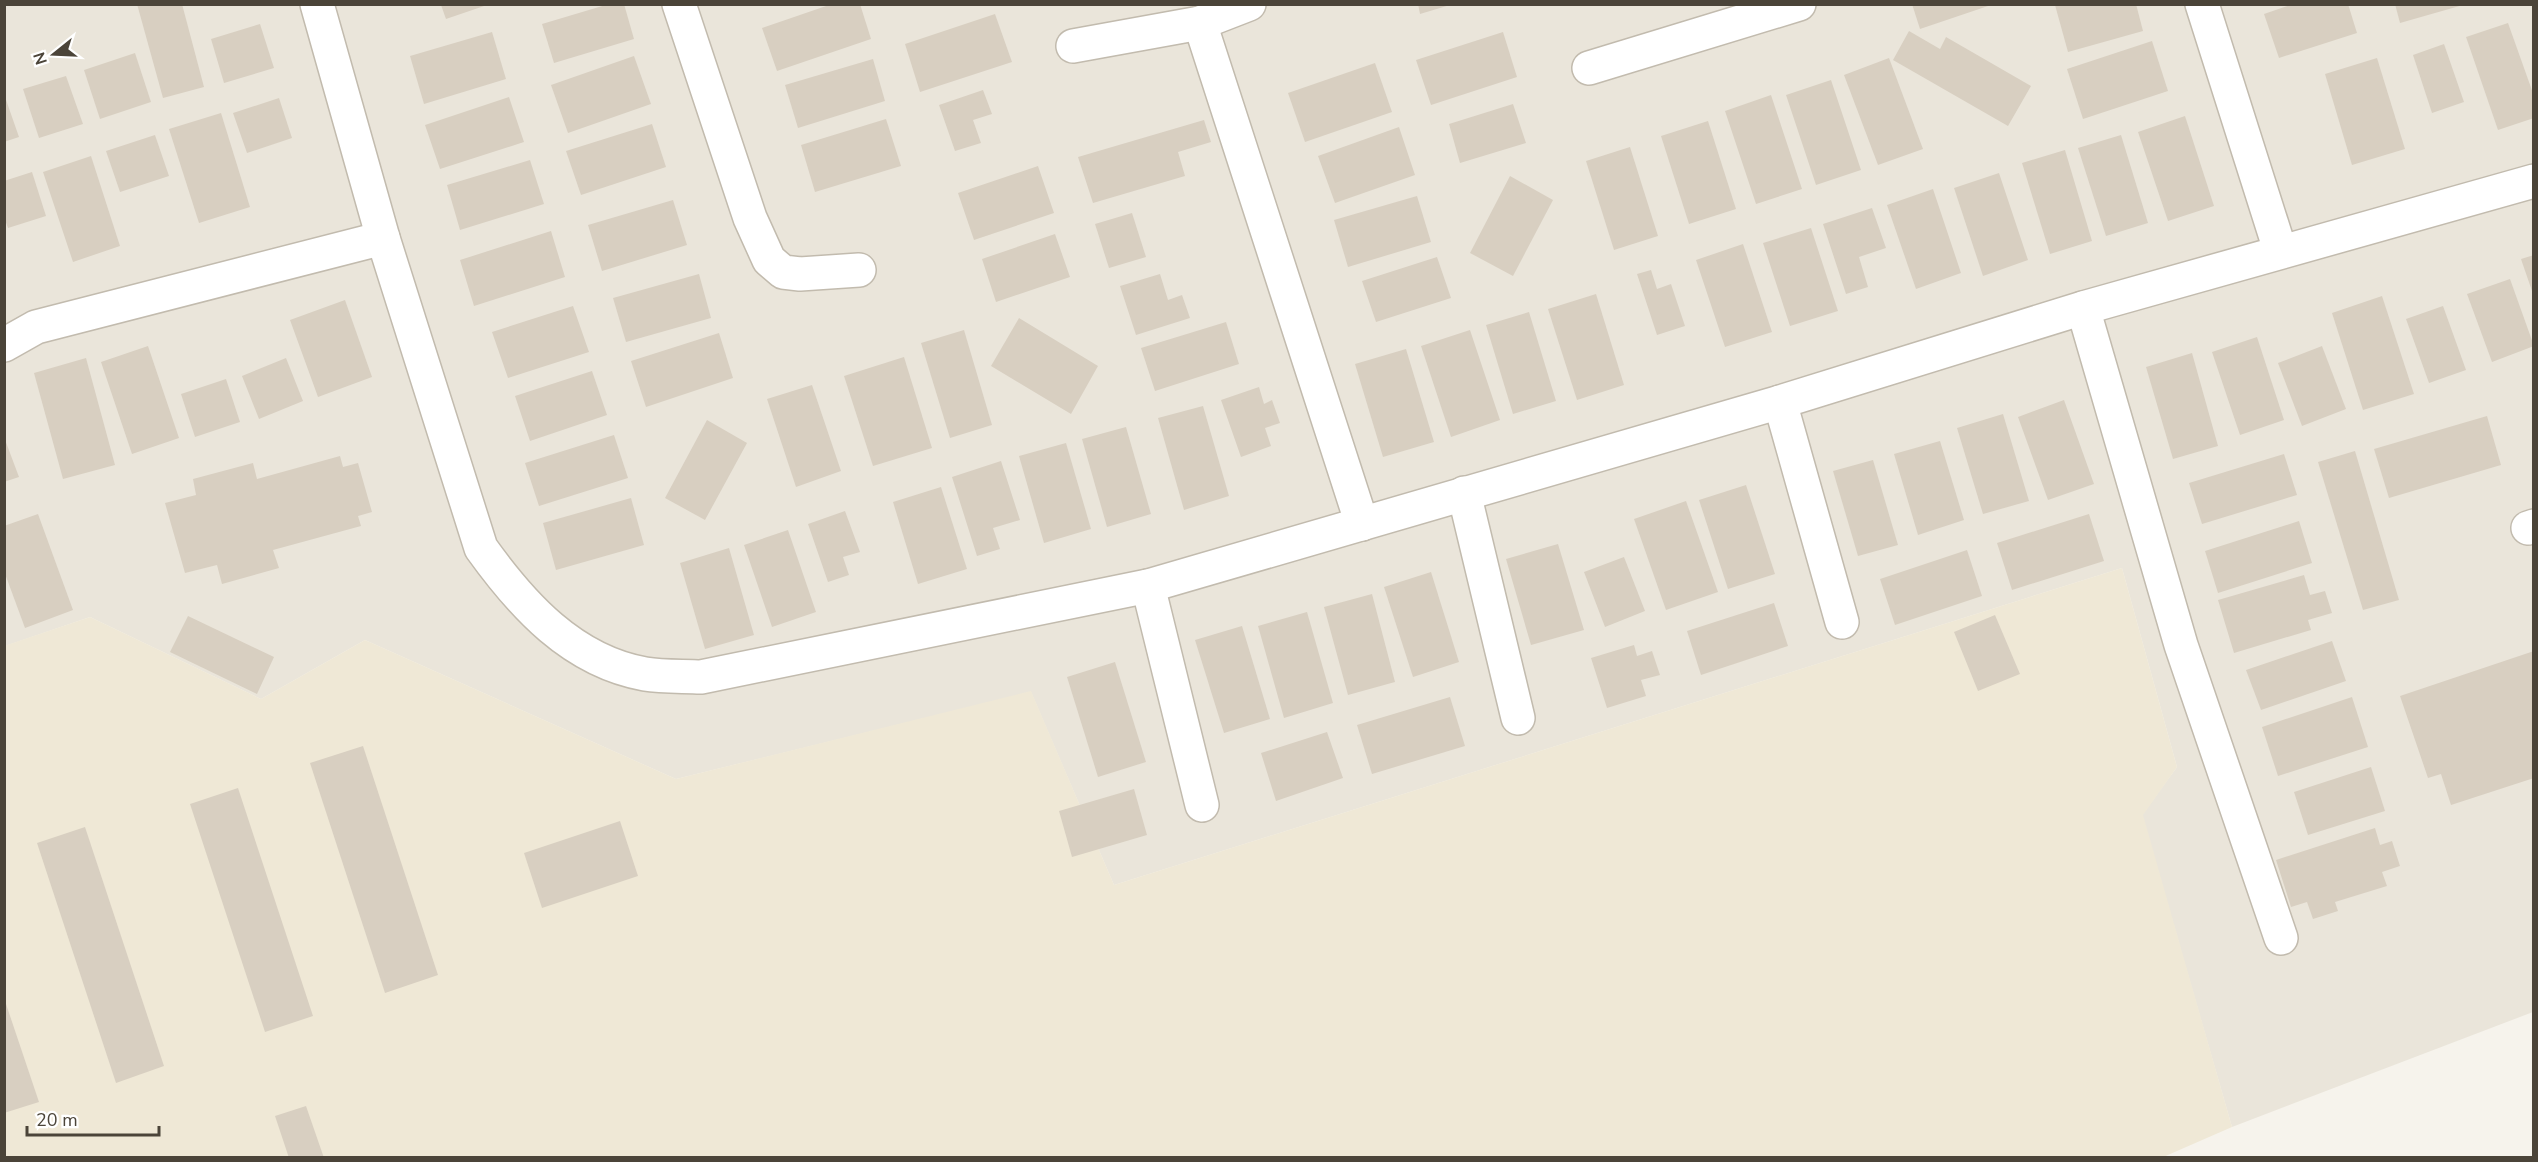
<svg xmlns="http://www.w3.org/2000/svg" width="2538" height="1162" viewBox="0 0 2538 1162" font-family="'Nunito Sans',sans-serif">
<rect width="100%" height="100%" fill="#f6f3ec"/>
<polygon fill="#eae5da" points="4,5 2533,5 2533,1012 2232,1127 2142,815 2177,767 2122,568 1114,885 1031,692 676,779 365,640 261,699 90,617 5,646"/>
<polygon fill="#efe8d6" points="2122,568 2177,767 2143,815 2232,1127 2161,1158 5,1157 4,646 90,617 261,699 365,640 676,779 1031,691 1114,885"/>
<g fill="#d8cfc1">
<polygon points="137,4 182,4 204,87 163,98"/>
<polygon points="609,4 624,4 634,39 554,63 542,24"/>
<polygon points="832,4 860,4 871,39 777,71 762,28"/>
<polygon points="1418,4 1450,4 1450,5 1420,14"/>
<polygon points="1912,4 1991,4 1991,5 1920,29"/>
<polygon points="2136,4 2143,31 2068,52 2055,5"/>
<polygon points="2293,4 2348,4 2357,33 2279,58 2264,14"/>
<polygon points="2395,4 2463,4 2463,5 2400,23"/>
<polygon points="441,5 487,5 446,19"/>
<polygon points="995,14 1012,62 920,92 905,44"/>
<polygon points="2508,23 2534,96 2534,118 2498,130 2466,37"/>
<polygon points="260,24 274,68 224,83 211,39"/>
<polygon points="1909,31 1940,49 1946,37 2031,86 2008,126 1893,60"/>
<polygon points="492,32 506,79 424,104 410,56"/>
<polygon points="1503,32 1517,77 1431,105 1416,60"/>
<polygon points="2152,41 2168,91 2083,119 2067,69"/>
<polygon points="2444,44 2464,102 2432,113 2413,55"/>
<polygon points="135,53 151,102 100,119 84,70"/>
<polygon points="634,56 651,104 568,133 551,85"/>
<polygon points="1889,58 1923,149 1878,165 1844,75"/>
<polygon points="2377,58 2405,149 2352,165 2325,74"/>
<polygon points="873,59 885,101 798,128 785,85"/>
<polygon points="1375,63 1392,112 1305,142 1288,93"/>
<polygon points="66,76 83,124 39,138 23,89"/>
<polygon points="1831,80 1861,170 1816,185 1786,95"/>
<polygon points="983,90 992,114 973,120 981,143 955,151 939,105"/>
<polygon points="4,94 19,137 4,142"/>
<polygon points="1771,95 1802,189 1756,204 1725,111"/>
<polygon points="509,97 524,142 440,169 425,125"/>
<polygon points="279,98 292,138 247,153 233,113"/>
<polygon points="1513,104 1526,143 1460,163 1449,124"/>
<polygon points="221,113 250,207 199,223 169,129"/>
<polygon points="2185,116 2214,206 2168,221 2138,132"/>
<polygon points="886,119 901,166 815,192 801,145"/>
<polygon points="1204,120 1211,142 1178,152 1185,176 1093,203 1078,157"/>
<polygon points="1708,121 1736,209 1689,224 1661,136"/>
<polygon points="652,124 666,167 581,195 566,151"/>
<polygon points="1399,127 1415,175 1335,203 1318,156"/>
<polygon points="155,135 169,176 120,192 106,151"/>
<polygon points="2121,135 2148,223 2106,236 2078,148"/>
<polygon points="1630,147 1658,236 1614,250 1586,161"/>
<polygon points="2065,150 2092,241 2050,254 2022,163"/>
<polygon points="91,156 120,246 73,262 43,172"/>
<polygon points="530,160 544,204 460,230 447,185"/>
<polygon points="1038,166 1054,213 974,240 958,193"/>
<polygon points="32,172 46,216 8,228 4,217 4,181"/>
<polygon points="1999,173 2028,260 1983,276 1954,188"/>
<polygon points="1510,176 1553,200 1513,276 1470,253"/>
<polygon points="1933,189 1961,273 1916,289 1887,205"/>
<polygon points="1417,196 1431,242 1348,267 1334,220"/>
<polygon points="673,200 687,245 602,271 588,225"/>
<polygon points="1872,208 1886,248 1859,257 1868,287 1846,294 1823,224"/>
<polygon points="1132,213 1146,257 1109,268 1095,224"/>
<polygon points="1811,228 1838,311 1790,326 1763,243"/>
<polygon points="551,231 565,277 474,306 460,260"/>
<polygon points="1055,234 1070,277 996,302 982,259"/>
<polygon points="1743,244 1772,332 1725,347 1696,260"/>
<polygon points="2534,255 2534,294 2533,294 2521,259"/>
<polygon points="1437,257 1451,298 1376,322 1362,281"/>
<polygon points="1651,270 1657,289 1671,284 1685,326 1657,335 1637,274"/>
<polygon points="699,274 711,318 626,342 613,298"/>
<polygon points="1160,274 1168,300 1182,295 1190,318 1136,335 1120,286"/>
<polygon points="2510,279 2534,346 2492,362 2467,294"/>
<polygon points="1596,294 1624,385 1577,400 1548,309"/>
<polygon points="2382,296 2414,394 2363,410 2332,313"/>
<polygon points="345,300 372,377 318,397 290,320"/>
<polygon points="573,306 589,352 508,378 492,332"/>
<polygon points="2443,306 2466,370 2429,383 2406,319"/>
<polygon points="1529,312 1556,401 1513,414 1486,325"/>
<polygon points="1019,318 1098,366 1071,414 991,366"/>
<polygon points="1226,322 1239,364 1155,391 1141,348"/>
<polygon points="964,330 992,425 950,438 921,343"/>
<polygon points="1470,330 1500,420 1451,437 1421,346"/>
<polygon points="719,333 733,378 646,407 631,361"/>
<polygon points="2257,337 2284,420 2240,435 2212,352"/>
<polygon points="148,346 179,438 132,454 101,362"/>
<polygon points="2322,346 2346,409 2302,426 2278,363"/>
<polygon points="1406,349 1434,442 1383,457 1355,364"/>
<polygon points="2192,353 2218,446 2173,459 2146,367"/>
<polygon points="904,357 932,448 873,466 844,376"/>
<polygon points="86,358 115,465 63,479 34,373"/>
<polygon points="286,358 303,401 259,419 242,376"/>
<polygon points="592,371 607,415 530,441 515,396"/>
<polygon points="226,379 240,422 195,437 181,394"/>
<polygon points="812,385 841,471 796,487 767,399"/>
<polygon points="1259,387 1264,404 1272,400 1280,423 1265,428 1271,446 1241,457 1221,400"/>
<polygon points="2064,400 2094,484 2048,500 2018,417"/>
<polygon points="1203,406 1229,496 1184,510 1158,418"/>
<polygon points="2003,414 2029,501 1983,514 1957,428"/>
<polygon points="2487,416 2501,465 2389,498 2374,449"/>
<polygon points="707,420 747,443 705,520 665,498"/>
<polygon points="1126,427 1151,514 1107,527 1082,439"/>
<polygon points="614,435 628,478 539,506 525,463"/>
<polygon points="4,437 19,477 4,482"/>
<polygon points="1940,441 1964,520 1918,535 1894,454"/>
<polygon points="1066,443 1091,529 1044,543 1019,456"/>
<polygon points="2355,451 2399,600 2363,610 2318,462"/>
<polygon points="2284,454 2297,495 2202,524 2189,483"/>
<polygon points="340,456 343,467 358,463 372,512 358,516 361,526 273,550 279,568 222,584 217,565 185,573 165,503 196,495 193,479 253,463 257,479"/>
<polygon points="1873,460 1898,545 1858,556 1833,471"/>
<polygon points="1001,461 1020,520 993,528 1000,549 977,556 952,477"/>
<polygon points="1746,485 1775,574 1728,589 1699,500"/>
<polygon points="941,487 967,569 918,584 893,502"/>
<polygon points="631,498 644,545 556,570 543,523"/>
<polygon points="1686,501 1718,592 1666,610 1634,519"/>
<polygon points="845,511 860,552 843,557 849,575 828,582 808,524"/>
<polygon points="38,514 73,610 25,628 4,571 4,526"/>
<polygon points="2089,514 2104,561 2012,590 1997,543"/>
<polygon points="2299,521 2312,563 2218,593 2205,551"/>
<polygon points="788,530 816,612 772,627 744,545"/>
<polygon points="1558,544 1584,630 1531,645 1506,559"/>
<polygon points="729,548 754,635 705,649 680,563"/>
<polygon points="1967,550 1982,596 1895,625 1880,579"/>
<polygon points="1624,557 1645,611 1605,627 1584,572"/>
<polygon points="1431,572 1459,662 1413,677 1384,587"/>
<polygon points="2304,575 2310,595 2325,591 2332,613 2308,620 2311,630 2234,653 2218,600"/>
<polygon points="1372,594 1395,682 1348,695 1324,607"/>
<polygon points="1774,603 1788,646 1701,675 1687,631"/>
<polygon points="1307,612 1333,703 1284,718 1258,626"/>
<polygon points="1995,615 2020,674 1978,691 1954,632"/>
<polygon points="188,616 274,657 257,694 170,652"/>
<polygon points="1242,626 1270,719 1224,733 1195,640"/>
<polygon points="2332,641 2346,681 2261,710 2246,670"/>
<polygon points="1634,645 1637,656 1652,651 1660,675 1641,680 1646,696 1607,708 1591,658"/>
<polygon points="2534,651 2534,778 2451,805 2441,774 2428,778 2400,696"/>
<polygon points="1115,662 1146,762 1098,777 1067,677"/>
<polygon points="1450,697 1465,746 1372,774 1357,725"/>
<polygon points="2352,697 2368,747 2278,776 2262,727"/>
<polygon points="1327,732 1343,778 1276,801 1261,753"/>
<polygon points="363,746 438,975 385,993 310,763"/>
<polygon points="2371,767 2385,811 2308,835 2294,792"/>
<polygon points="238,788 313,1016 265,1032 190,804"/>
<polygon points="1134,789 1147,835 1072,857 1059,811"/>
<polygon points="620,821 638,876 542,908 524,853"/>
<polygon points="85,827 164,1066 116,1083 37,843"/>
<polygon points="2375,828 2380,845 2392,841 2400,866 2382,872 2387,886 2335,902 2338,911 2313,919 2307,902 2291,907 2276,860"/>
<polygon points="4,998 39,1102 4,1113"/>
<polygon points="306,1106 324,1158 289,1158 275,1116"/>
</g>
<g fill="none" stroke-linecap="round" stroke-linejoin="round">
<defs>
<g id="minor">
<path d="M317,4l66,234 98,310c41,57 91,113 164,126 18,3 38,2 56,3l447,-91 632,-184 303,-94 451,-127"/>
<polyline points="679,4 750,218 769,260 783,272 800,274 859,270"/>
<polyline points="2202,4 2280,250"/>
<polyline points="1200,23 1362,524"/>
<polyline points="1073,46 1200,23 1249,4"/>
<polyline points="1589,68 1799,4"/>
<polyline points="2083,308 2181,645 2281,938"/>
<polyline points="4,345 36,327 383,238"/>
<polyline points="1780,402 1842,622"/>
<polyline points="1464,493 1518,718"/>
<polyline points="2528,528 2534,526"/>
<polyline points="1148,586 1202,805"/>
</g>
</defs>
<use href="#minor" stroke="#c2bbae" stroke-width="36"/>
<use href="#minor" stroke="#fff" stroke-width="33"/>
</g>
<rect width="2538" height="1162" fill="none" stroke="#4b4439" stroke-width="12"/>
<g transform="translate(54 54) rotate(252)" stroke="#ffffff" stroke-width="4.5" paint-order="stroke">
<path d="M0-4.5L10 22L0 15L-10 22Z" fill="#4b4439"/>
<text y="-9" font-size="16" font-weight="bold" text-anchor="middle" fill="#4b4439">N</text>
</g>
<path d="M27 1126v9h132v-9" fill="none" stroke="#4b4439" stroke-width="3"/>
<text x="36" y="1126" font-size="18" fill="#4b4439" stroke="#ffffff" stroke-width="4.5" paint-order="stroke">20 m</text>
</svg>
